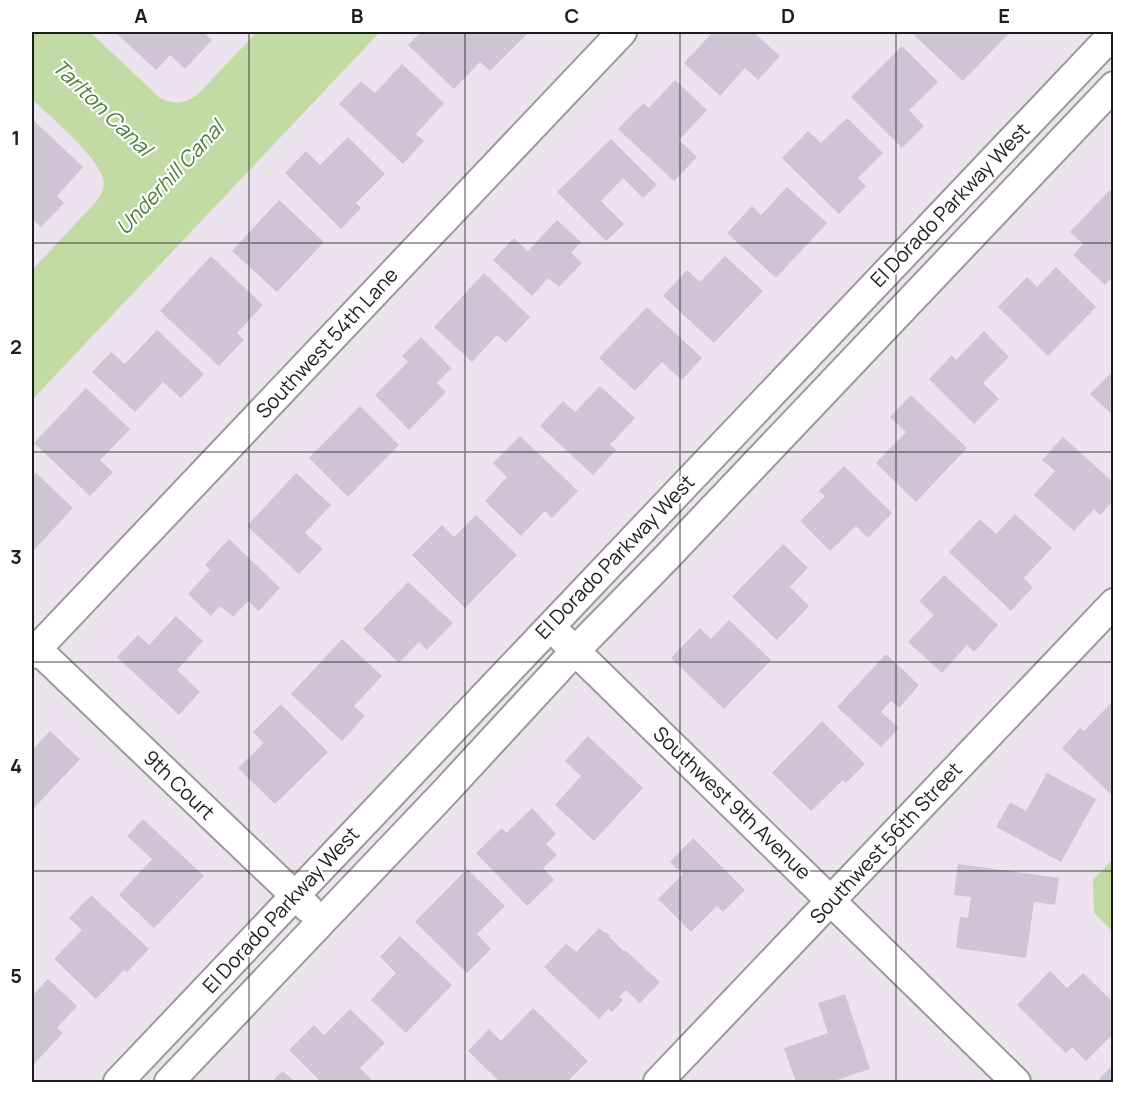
<svg xmlns="http://www.w3.org/2000/svg" width="1145" height="1114" viewBox="0 0 1145 1114" font-family="Manrope,sans-serif">
<rect width="100%" height="100%" fill="#ede3ee"/>
<g fill="#c2dba4">
<path d="M32,32h58l70,66c15,7 25,6 38,-4l59,-62h123l-348,368v-130l63,-67c4,-6 9,-12 9,-20 0,-22 -56,-68 -72,-84z"/>
<polygon points="1113,859 1113,932 1094,913 1093,880"/>
</g>
<g fill="#cfc4d5">
<polygon points="115,32 203,32 212,40 185,69 170,55 156,70"/>
<polygon points="421,32 529,32 490,71 480,62 454,89 408,45"/>
<polygon points="713,32 753,32 780,56 758,80 745,68 720,96 684,63"/>
<polygon points="918,32 1010,32 963,81 914,35"/>
<polygon points="902,46 938,82 909,110 924,126 902,148 851,97"/>
<polygon points="402,64 444,103 416,134 424,141 403,164 339,104 361,81 375,93"/>
<polygon points="675,80 707,110 679,140 697,157 674,181 618,129 643,103 649,108"/>
<polygon points="847,118 883,153 858,178 866,186 839,214 782,158 808,131 821,143"/>
<polygon points="32,119 83,167 57,196 64,203 41,227 32,219"/>
<polygon points="348,137 385,174 356,203 361,208 341,229 285,173 306,151 320,165"/>
<polygon points="611,139 657,185 643,198 623,178 601,201 624,224 606,241 557,192"/>
<polygon points="787,187 827,223 776,278 727,233 752,206 761,215"/>
<polygon points="1110,190 1114,194 1114,275 1105,285 1073,255 1083,244 1070,232"/>
<polygon points="279,200 324,242 277,292 232,251"/>
<polygon points="557,220 581,242 571,253 582,263 559,287 548,278 532,296 493,260 514,238 528,251"/>
<polygon points="211,256 263,305 237,333 244,340 219,366 160,311"/>
<polygon points="725,256 763,291 714,343 663,296 687,270 700,282"/>
<polygon points="1056,267 1096,307 1048,356 998,307 1027,277 1037,287"/>
<polygon points="484,273 530,317 506,343 497,335 472,362 434,327"/>
<polygon points="647,307 702,358 682,380 662,362 635,391 599,358"/>
<polygon points="157,330 204,374 181,398 163,382 135,412 92,372 111,352 125,364"/>
<polygon points="984,331 1009,357 983,383 999,399 974,424 929,379 952,355 956,360"/>
<polygon points="421,337 451,368 437,383 446,392 409,430 375,395 408,362 402,356"/>
<polygon points="1114,370 1114,416 1090,394"/>
<polygon points="600,386 635,418 610,445 616,450 593,475 540,426 563,401 575,412"/>
<polygon points="86,388 130,429 100,460 113,472 90,496 34,443"/>
<polygon points="911,395 967,448 916,502 876,463 906,432 890,417"/>
<polygon points="360,406 399,445 348,497 309,458"/>
<polygon points="520,436 578,491 552,518 545,511 521,536 485,501 507,477 493,463"/>
<polygon points="1063,437 1114,483 1114,500 1100,515 1094,509 1074,531 1034,495 1055,471 1042,460"/>
<polygon points="844,466 892,513 868,538 856,526 830,551 800,521 825,496 819,491"/>
<polygon points="36,473 73,508 32,552 32,478"/>
<polygon points="296,473 331,505 305,533 323,549 299,574 247,526"/>
<polygon points="1015,514 1052,548 1024,578 1033,587 1011,611 949,552 980,519 996,534"/>
<polygon points="476,515 517,555 465,608 412,555 442,525 454,537"/>
<polygon points="229,539 280,588 259,611 248,601 233,617 220,606 211,616 188,594 210,570 205,565"/>
<polygon points="783,544 808,568 790,587 809,606 777,640 732,597"/>
<polygon points="944,575 998,625 974,652 967,645 942,673 908,642 934,615 919,601"/>
<polygon points="408,582 453,623 427,650 419,642 399,663 363,629"/>
<polygon points="176,616 203,641 177,670 200,692 179,715 117,657 138,635 149,645"/>
<polygon points="729,620 771,660 724,709 671,658 700,628 711,639"/>
<polygon points="342,639 382,676 354,706 365,716 342,741 291,694"/>
<polygon points="886,654 919,685 899,708 891,701 881,712 899,728 881,747 837,707"/>
<polygon points="1114,700 1114,797 1062,748 1080,728 1084,731"/>
<polygon points="281,704 328,752 275,804 238,768 264,743 253,732"/>
<polygon points="822,721 865,764 846,783 843,780 811,811 772,773"/>
<polygon points="50,731 80,759 34,808 32,805 32,750"/>
<polygon points="588,736 643,788 594,841 555,805 581,776 565,761"/>
<polygon points="1047,773 1096,799 1061,862 996,827 1010,802 1026,811"/>
<polygon points="532,808 556,834 546,844 557,855 543,868 554,880 527,906 476,853 502,828 506,833"/>
<polygon points="143,819 204,876 154,928 119,895 152,859 127,836"/>
<polygon points="693,838 745,890 723,912 717,906 691,932 658,899 683,874 670,862"/>
<polygon points="958,864 1059,878 1055,905 1034,902 1026,958 956,948 960,917 968,918 971,897 954,895"/>
<polygon points="467,869 505,906 477,934 491,949 467,973 415,922"/>
<polygon points="91,895 149,949 127,972 124,970 96,999 54,959 82,930 69,918"/>
<polygon points="599,928 605,933 606,932 611,936 609,937 624,951 625,950 660,982 640,1003 626,990 619,997 623,1000 612,1012 608,1009 599,1019 544,967 566,944 576,952"/>
<polygon points="400,936 452,985 406,1033 371,1000 396,973 380,957"/>
<polygon points="1050,971 1067,988 1083,973 1114,1003 1114,1033 1086,1061 1072,1047 1066,1053 1017,1005"/>
<polygon points="48,979 77,1006 57,1028 63,1033 34,1064 32,1061 32,992 34,994"/>
<polygon points="845,994 870,1069 831,1082 796,1082 784,1048 828,1033 818,1003"/>
<polygon points="533,1008 588,1061 567,1082 500,1082 468,1051 489,1029 501,1041"/>
<polygon points="350,1009 385,1043 360,1068 371,1079 367,1082 321,1082 289,1050 314,1025 324,1035"/>
<polygon points="1114,1064 1114,1082 1103,1082 1099,1079"/>
<polygon points="283,1071 295,1082 271,1082"/>
</g>
<g fill="none" stroke-linecap="round" stroke-linejoin="round">
<defs>
<g id="minor">
<polyline points="562,638 1016,1082"/>
<polyline points="37,649 308,908"/>
<polyline points="32,654 622,32"/>
<polyline points="118,1082 1114,33"/>
<polyline points="169,1082 443,794 575,651 667,557 1114,86"/>
<polyline points="658,1082 1114,603"/>
</g>
</defs>
<use href="#minor" stroke="#9a9a9a" stroke-width="32"/>
<use href="#minor" stroke="#fff" stroke-width="28"/>
</g>
<path fill="none" stroke="#1d1d1d" stroke-width="1.5" stroke-opacity="0.55" d="M249,32v1050M465,32v1050M680,32v1050M896,32v1050M32,243h1082M32,452h1082M32,662h1082M32,871h1082"/>
<g text-anchor="middle" stroke-width="4.5" stroke-linejoin="round" paint-order="stroke">
<g font-size="20" fill="#1d1d1d" stroke="#fff">
<text transform="translate(950 205) rotate(-46)" y="7">El Dorado Parkway West</text>
<text transform="translate(327 343) rotate(-47)" y="7">Southwest 54th Lane</text>
<text transform="translate(615 557) rotate(-46)" y="7">El Dorado Parkway West</text>
<text transform="translate(179 785) rotate(44)" y="7">9th Court</text>
<text transform="translate(732 803) rotate(44)" y="7">Southwest 9th Avenue</text>
<text transform="translate(886 843) rotate(-47)" y="7">Southwest 56th Street</text>
<text transform="translate(281 910) rotate(-47)" y="7">El Dorado Parkway West</text>
</g>
<g font-size="21" font-style="italic" fill="#4c7d3a" stroke="#fff">
<text transform="translate(102 108) rotate(44)" y="7">Tarlton Canal</text>
<text transform="translate(170 178) rotate(-47)" y="7">Underhill Canal</text>
</g>
</g>
<rect width="1145" height="1114" fill="none" stroke="#ffffff" stroke-width="66"/>
<rect x="33" y="33" width="1079" height="1048" fill="none" stroke="#1d1d1d" stroke-width="2"/>
<g font-size="20" text-anchor="middle" font-weight="bold" fill="#1d1d1d">
<text x="141" y="23">A</text>
<text x="357" y="23">B</text>
<text x="572" y="23">C</text>
<text x="788" y="23">D</text>
<text x="1004" y="23">E</text>
<text x="16" y="145">1</text>
<text x="16" y="354">2</text>
<text x="16" y="564">3</text>
<text x="16" y="773">4</text>
<text x="16" y="983">5</text>
</g>
</svg>
